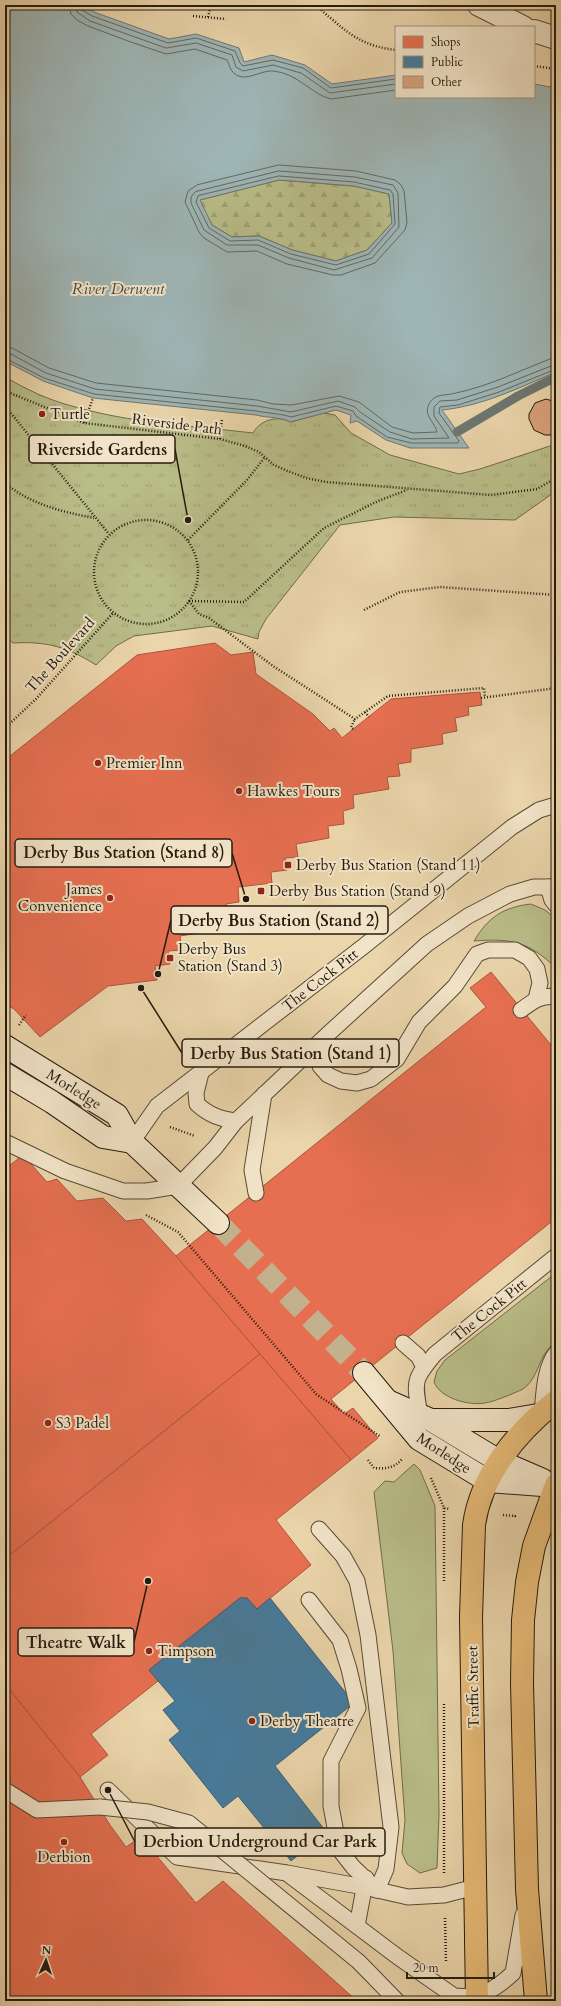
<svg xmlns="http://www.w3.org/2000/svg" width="561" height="2006" viewBox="0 0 561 2006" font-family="Cardo,serif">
<defs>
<pattern id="forest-firs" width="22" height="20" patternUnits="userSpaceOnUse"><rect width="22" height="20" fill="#b9bd88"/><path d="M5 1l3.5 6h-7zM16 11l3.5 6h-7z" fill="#9fa274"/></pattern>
<pattern id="park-tufts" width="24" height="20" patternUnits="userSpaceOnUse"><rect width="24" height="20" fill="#b9bd88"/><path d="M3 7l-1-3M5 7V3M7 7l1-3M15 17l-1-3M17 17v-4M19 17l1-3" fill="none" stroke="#9fa274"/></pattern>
</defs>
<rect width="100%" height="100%" fill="#ebd5ab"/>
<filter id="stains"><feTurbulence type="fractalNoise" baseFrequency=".005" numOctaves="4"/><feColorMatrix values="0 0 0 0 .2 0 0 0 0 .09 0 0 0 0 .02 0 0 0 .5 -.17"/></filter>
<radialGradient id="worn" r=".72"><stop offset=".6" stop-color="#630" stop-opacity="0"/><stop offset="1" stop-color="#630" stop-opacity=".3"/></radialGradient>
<g fill="#b9bd88" stroke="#6e6c4b">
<path d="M531,904l14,6 10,8 1,50c-27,-26 -44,-30 -82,-27 14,-24 30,-34 57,-37z"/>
<path d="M556,1273v68c-4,4 -9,9 -12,14 -6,11 -10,27 -21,34 -8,4 -30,13 -38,14 -17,3 -45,-5 -51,-21l3,-11 8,-11z"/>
<polygon points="414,1464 420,1470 435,1506 439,1815 437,1868 420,1873 407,1864 402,1853 405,1820 393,1651 374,1492 385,1481 394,1482"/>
</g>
<polygon fill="url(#forest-firs)" stroke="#6e6c4b" points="279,180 354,186 389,194 392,223 367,250 336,261 292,250 259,236 232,237 212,225 199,200"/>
<path fill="url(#park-tufts)" stroke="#6e6c4b" d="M5,377c21,12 43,23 67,29 58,17 121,20 181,27 7,-13 24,-18 38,-11l33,-9 11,2 16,18 39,22 69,19 21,-5 76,-25v47l-41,29 -121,-3 -54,8 -74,94 -7,13 -1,7 -46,-13 -78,10 -18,10 -20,19c-28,-18 -50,-24 -83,-22l-8,-7z"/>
<path fill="#9eb5b5" stroke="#6d7772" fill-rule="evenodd" d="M5,5h76l13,7 75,27 27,-5 43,14 5,14 28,-7 33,10 27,19 64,-9v22h138v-13l22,4v284c-37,16 -74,34 -114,38l27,38h-59l-24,-8 -29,-19 -7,2 1,-8 -15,-5 -46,12c-8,-5 -23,-4 -34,-7l-163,-17 -50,-17 -38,-20zM279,180l75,6 35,8 3,29 -25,27 -31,11 -44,-11 -33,-14 -27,1 -20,-12 -12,-25z"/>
<g fill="#e76f51" stroke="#ac563d">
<polygon points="215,643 231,655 253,652 256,674 313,714 330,731 334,728 342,738 391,699 480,692 482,705 468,707 469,715 455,718 457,731 442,734 443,744 411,749 411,762 398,764 400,776 387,777 389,789 353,795 354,808 343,811 344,824 328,826 329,838 296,844 298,857 285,858 287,870 271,872 272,883 238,887 239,902 226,904 227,918 212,919 213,931 180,936 182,950 168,951 170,964 155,966 157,980 108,986 40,1037 14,1009 5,1004 5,760 137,655"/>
<polygon points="491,972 556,1051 556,1218 331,1399 344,1414 353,1408 378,1438 351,1460 176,1256 486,1007 470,988"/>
<polygon points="23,1155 47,1182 57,1179 77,1201 103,1198 126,1221 142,1219 176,1256 260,1354 5,1559 5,1169"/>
<polygon points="260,1354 351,1460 276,1520 311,1565 257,1609 247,1598 240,1598 149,1670 158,1681 91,1734 108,1755 80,1777 5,1684 5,1559"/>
<polygon points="5,1684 80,1777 110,1825 126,1847 141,1837 196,1903 223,1881 357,2001 5,2001"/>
</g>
<polygon fill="#457b9d" stroke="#3b5e72" points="240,1598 247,1598 257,1609 270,1598 354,1703 275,1766 324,1829 299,1849 302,1852 291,1861 238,1796 223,1808 169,1740 180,1731 163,1710 175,1701 149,1670"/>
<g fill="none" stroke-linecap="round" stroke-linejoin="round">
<g stroke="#616862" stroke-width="1">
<path d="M69,5l2,9 6,6 11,6 40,15 38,13 29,-5 32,11c2,3 2,7 5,11 11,14 27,-1 41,0 25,2 39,24 58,28l65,-9"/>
<polyline points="75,5 77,12 90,21 166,48 196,43 232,55 236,67 243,71 273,65 301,73 330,93 396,84"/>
<polyline points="80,5 82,10 92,16 168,43 196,38 235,51 240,63 243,66 273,60 303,68 331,88 396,79"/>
<polygon points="279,165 356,171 395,180 401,185 404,191 407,222 405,230 375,263 341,275 333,275 287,264 257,251 227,252 204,238 199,232 185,202 188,191 197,185"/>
<polygon points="279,171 355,177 393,185 398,193 399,227 372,258 334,270 289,258 258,245 227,245 204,230 191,203 191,197 195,192"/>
<polygon points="279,176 354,182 390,190 393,194 395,224 369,254 336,265 291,254 258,240 230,241 209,228 196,202 198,196"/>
<path d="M5,347l7,1 37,20 47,15 161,17 16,4 19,1 47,-9 20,6 33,25 21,6 24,-1c-2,-10 -14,-16 -8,-28 5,-11 17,-8 27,-11 33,-7 63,-22 94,-34l6,-1"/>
<polyline points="5,353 11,354 46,373 95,389 257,406 291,412 338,401 355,407 360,412 390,432 412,439 449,438 434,416 434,407 440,401 457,400 498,387 556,364"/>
<path d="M5,358l39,20 50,16 162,17c11,2 27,3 35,6l45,-11 17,5 3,5 31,21 24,6h47l1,-2 -20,-28 1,-6 18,-2 41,-13 57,-23"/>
</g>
<polyline stroke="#6d7772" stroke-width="9" points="457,432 518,396 556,377"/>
</g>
<polygon fill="#d8a17b" stroke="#241b0e" points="546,399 556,402 556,432 551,435 545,435 534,430 529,419 529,414 535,403"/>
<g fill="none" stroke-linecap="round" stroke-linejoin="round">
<polyline stroke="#c3b08c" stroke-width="22" stroke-dasharray="22 11" stroke-linecap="butt" points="218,1223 364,1373"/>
<defs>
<g id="lane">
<polyline points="548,887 552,900 556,905"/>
<path d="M521,1010c11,-8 21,-16 35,-13"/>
<polyline points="326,1037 320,1052 320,1066 328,1075 341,1081 357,1083 371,1079 397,1059 419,1022 455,986 477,954 488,950 515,950 529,958 537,969 540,983 536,999"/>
<path d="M201,1073l-5,20 1,11c12,11 23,15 39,17"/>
<polyline points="5,1142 65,1171 123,1191 147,1191 178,1186 215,1148 236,1121 328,1034 427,944 468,916 510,894 534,887 556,887"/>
<polyline points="132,1142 157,1106 364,946 512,827 539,810 556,805"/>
<polyline points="256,1193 252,1170 264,1094"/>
<polyline points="403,1343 418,1356 424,1367"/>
<path d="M542,1412c2,-18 2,-43 14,-59"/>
<path d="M420,1415c-6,-34 -7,-35 15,-61l121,-98"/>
<polyline points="319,1529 343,1556 357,1581 368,1635 391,1827 386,1869 377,1890"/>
<polyline points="309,1600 340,1640 349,1669 358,1708 331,1761 331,1806 339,1849 353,1867 377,1890"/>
<polyline points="5,1790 37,1810 100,1807"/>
<polyline points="108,1790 177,1857 287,1873 364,1887 408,1897 444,1895 475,1887"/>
<path d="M289,1875l109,82 56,39c25,3 41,-6 59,-23l10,-58"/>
<polyline points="357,1926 366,1878"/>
<polyline points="359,1962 397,2001"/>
</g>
<g id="street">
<polyline points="479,5 523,27"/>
<polyline points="534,31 556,38"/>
</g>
<g id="secondary">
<polyline points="5,1046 117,1115 132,1142 218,1223"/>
<polyline points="5,1074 52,1102 103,1137 132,1142"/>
<polyline points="364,1373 419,1439 488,1481 556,1486"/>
<polyline points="390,1402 431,1420 499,1461 543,1480"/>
<polyline points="432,1420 509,1420 538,1415"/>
</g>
<g id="primary">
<path d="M477,2001l-6,-384 3,-92c7,-50 43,-93 82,-124"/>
<polyline points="536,2001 527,1889 522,1683 523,1620 527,1582 534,1546 556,1485"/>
</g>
</defs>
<use href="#lane" stroke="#564a35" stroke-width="17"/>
<use href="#street" stroke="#564a35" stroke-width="24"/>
<use href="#secondary" stroke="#241b0e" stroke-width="24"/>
<use href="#primary" stroke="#241b0e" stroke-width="24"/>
<g stroke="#241b0e" stroke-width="2.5" stroke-dasharray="1 2" stroke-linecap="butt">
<path d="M318,5c4,7 9,10 15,15 20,18 36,27 63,30"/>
<polyline points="193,16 226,19"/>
<polyline points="208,17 211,5"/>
<polyline points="534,66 556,69"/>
<polyline points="5,391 84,423 220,439 245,446 259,452 274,465 285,470 306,478 326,482 491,495 537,489 556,478"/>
<polyline points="5,406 109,534"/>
<polyline points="84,423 93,398"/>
<polyline points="220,439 222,419"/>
<path d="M5,483c25,21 57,29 89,35"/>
<circle cx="146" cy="572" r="52"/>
<polyline points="188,540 247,480 265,457"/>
<polyline points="189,601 199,614 209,618 273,666 355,719 388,696 484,688 485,697"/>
<polyline points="189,601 244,602 324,528 378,501 407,490"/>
<polyline points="364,610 400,592 440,587 556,595"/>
<polyline points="481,698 556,688"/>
<polyline points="365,712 369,717"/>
<polyline points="5,728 36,699 113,613"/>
<polyline points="353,729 351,727 355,719"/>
<polyline points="19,1025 26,1015"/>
<polyline points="170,1127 195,1136"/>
<polyline points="146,1215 178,1232 316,1394 381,1437"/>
<path d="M368,1460l6,8c11,1 21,0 28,-9"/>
<polyline points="431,1478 444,1508 450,1509"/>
<polyline points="444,1508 444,1581"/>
<polyline points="503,1515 515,1516 514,1518"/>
<polyline points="444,1873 444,1704"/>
<polyline points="445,1918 446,1963"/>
</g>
<use href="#lane" stroke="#f2e4c8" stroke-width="15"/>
<use href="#street" stroke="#f2e4c8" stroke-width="22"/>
<use href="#secondary" stroke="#f2e4c8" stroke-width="22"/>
<use href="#primary" stroke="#e6ba76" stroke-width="22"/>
<defs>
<polyline id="lane-bridge" points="100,1807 148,1812 189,1823 359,1962"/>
</defs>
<use href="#lane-bridge" stroke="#564a35" stroke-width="17" stroke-linecap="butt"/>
<use href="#lane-bridge" stroke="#f2e4c8" stroke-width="15"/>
</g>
<g fill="#8f2418" stroke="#f2e4c8" stroke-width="1.5">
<circle cx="42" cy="414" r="4"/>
<circle cx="98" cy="763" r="4"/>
<circle cx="239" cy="791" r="4"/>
<rect x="284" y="861" width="8" height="8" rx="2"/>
<rect x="257" y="887" width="8" height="8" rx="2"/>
<circle cx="110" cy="898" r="4"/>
<rect x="166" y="954" width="8" height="8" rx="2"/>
<circle cx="48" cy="1423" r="4"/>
<circle cx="149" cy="1651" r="4"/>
<circle cx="252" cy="1721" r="4"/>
<circle cx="64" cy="1842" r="4"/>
</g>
<g text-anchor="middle" stroke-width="4" stroke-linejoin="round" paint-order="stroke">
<g font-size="15" fill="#241b0e" stroke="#f2e4c8" text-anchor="start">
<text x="50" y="419">Turtle</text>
<text x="106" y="768">Premier Inn</text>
<text x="247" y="796">Hawkes Tours</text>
<text x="296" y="870">Derby Bus Station (Stand 11)</text>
<text x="102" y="894" text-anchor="end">James<tspan x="102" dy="17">Convenience</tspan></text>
<text x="269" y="896">Derby Bus Station (Stand 9)</text>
<text x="178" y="954">Derby Bus<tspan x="178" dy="17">Station (Stand 3)</tspan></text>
<text x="56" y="1428">S3 Padel</text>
<text x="157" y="1656">Timpson</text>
<text x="260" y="1726">Derby Theatre</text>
<text x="64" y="1862" text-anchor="middle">Derbion</text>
</g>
<g font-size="15" fill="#241b0e" stroke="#f2e4c8">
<text transform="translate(177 424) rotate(7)" y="5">Riverside Path</text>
<text transform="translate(60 655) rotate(-48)" y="5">The Boulevard</text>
<text transform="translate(320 980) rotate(-38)" y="5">The Cock Pitt</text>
<text transform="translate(74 1089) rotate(32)" y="5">Morledge</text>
<text transform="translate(489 1310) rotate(-39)" y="5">The Cock Pitt</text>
<text transform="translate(444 1453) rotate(33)" y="5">Morledge</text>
<text transform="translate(473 1687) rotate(-91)" y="5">Traffic Street</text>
</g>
<g font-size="16" font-style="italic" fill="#494940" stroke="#f2e4c8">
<text x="118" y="294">River Derwent</text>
</g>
</g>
<path fill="none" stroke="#241b0e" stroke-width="1.5" d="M188 520L175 449M246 899L232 853M158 974L171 920M141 988L182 1053M148 1581L134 1642M108 1790L135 1842"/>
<g fill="#241b0e" stroke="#f2e4c8" stroke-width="1.5">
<circle cx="188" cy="520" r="4"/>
<circle cx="246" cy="899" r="4"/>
<circle cx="158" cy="974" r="4"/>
<circle cx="141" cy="988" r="4"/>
<circle cx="148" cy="1581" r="4"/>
<circle cx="108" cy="1790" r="4"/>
</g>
<g fill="#f2e4c8" stroke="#241b0e" stroke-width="1.5">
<rect x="29" y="435" width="146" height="28" rx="4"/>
<rect x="15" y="839" width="217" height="28" rx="4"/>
<rect x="171" y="906" width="217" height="28" rx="4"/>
<rect x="182" y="1039" width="217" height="28" rx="4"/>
<rect x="18" y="1628" width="116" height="28" rx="4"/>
<rect x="135" y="1828" width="250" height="28" rx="4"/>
</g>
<g font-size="16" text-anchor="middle" font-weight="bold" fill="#241b0e">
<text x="102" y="455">Riverside Gardens</text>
<text x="124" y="858">Derby Bus Station (Stand 8)</text>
<text x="279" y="926">Derby Bus Station (Stand 2)</text>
<text x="291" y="1059">Derby Bus Station (Stand 1)</text>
<text x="76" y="1648">Theatre Walk</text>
<text x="260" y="1847">Derbion Underground Car Park</text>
</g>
<rect width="561" height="2006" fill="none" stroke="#ebd5ab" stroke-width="20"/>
<rect x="6" y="6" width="549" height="1994" fill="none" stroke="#241b0e" stroke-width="2"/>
<rect x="10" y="10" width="541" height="1986" fill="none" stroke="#241b0e"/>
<rect x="395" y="26" width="140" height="72" fill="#f2e4c8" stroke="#a0947e"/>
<rect x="403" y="36" width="20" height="12" fill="#e76f51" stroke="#a0947e"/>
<text x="431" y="46" font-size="12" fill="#241b0e">Shops</text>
<rect x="403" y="56" width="20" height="12" fill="#457b9d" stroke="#a0947e"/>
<text x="431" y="66" font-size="12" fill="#241b0e">Public</text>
<rect x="403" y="76" width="20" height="12" fill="#d8a17b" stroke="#a0947e"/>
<text x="431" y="86" font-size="12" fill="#241b0e">Other</text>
<g transform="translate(46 1960) rotate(3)" stroke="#f2e4c8" stroke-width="3" paint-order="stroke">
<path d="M0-3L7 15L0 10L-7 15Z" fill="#241b0e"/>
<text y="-6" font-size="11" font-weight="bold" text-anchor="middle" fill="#241b0e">N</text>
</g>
<path d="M407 1972v6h87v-6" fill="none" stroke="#241b0e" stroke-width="2"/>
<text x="413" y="1972" font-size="12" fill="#241b0e" stroke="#f2e4c8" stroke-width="3" paint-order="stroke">20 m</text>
<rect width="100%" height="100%" filter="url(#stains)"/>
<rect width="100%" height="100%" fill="url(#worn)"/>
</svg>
